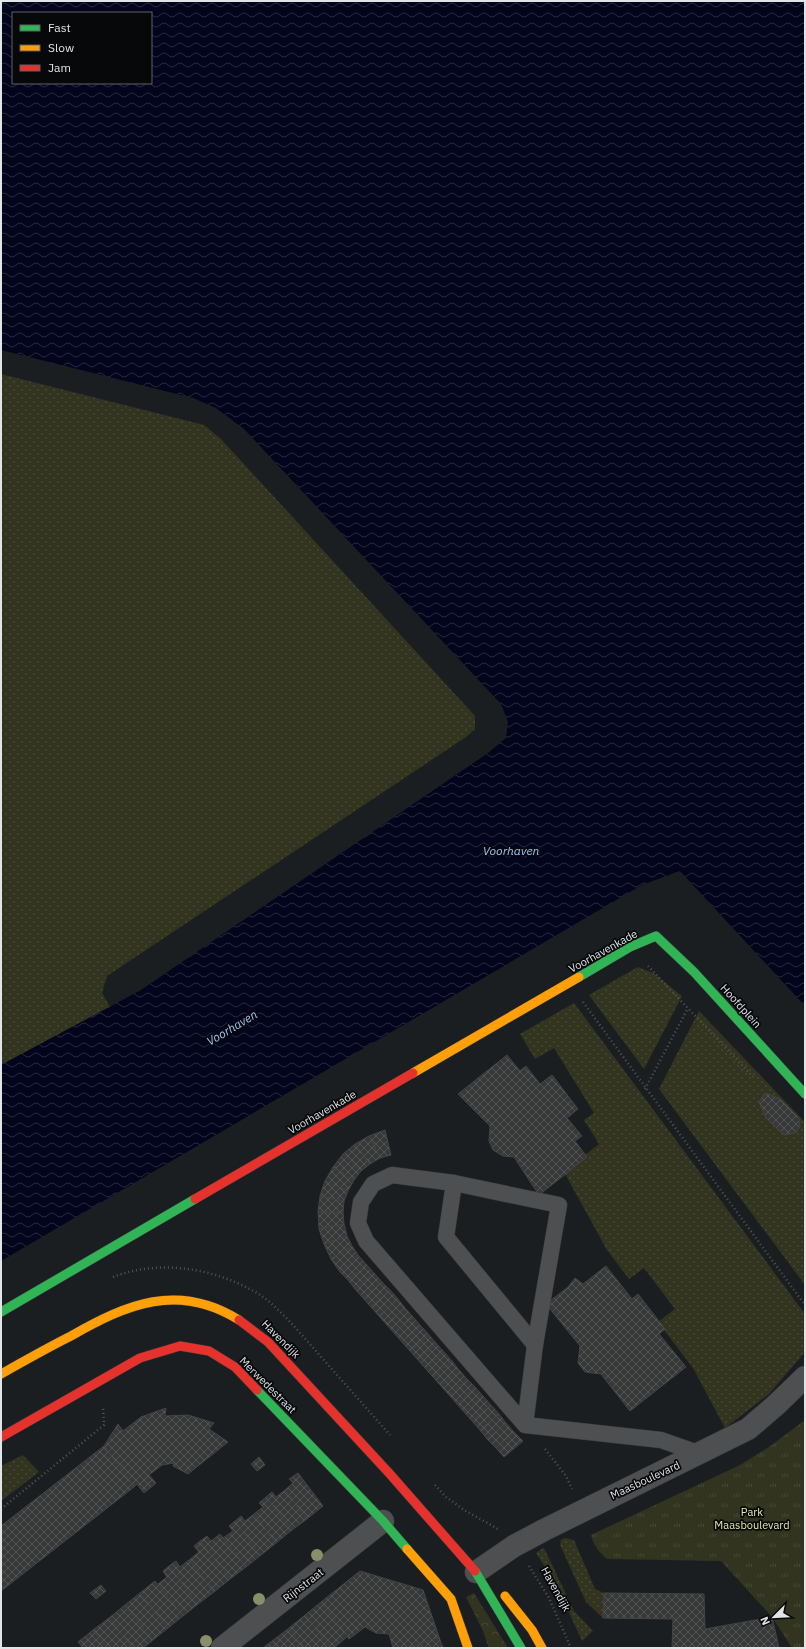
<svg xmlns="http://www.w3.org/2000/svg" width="806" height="1649" viewBox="0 0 806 1649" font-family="'IBM Plex Sans',sans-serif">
<defs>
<pattern id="grass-dots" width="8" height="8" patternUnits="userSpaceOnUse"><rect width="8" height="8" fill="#32341f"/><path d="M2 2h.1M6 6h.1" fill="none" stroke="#464835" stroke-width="1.8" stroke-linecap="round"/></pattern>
<pattern id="forest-crowns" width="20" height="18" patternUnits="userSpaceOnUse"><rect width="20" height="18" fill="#32341f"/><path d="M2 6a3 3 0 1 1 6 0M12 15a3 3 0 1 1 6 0" fill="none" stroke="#464835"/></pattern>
<pattern id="park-tufts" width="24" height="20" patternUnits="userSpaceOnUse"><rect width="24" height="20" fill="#32341f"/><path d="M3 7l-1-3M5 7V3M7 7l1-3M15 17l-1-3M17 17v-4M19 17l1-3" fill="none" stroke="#464835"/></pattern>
<pattern id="water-waves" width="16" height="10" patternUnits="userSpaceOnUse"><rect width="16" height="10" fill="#02051b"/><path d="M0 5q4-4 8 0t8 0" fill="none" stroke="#27293c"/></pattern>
<pattern id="building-cross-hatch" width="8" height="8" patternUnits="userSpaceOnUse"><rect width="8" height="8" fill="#373838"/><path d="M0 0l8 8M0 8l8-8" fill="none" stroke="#545555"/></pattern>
</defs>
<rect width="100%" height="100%" fill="#1b1e20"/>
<g fill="url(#grass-dots)">
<polygon points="1,374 204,425 221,439 475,716 475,729 466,737 107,976 102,993 110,1007 1,1065"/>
<polygon points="638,967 653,973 682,996 644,1069 589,995"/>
<polygon points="574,1003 805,1314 805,1352 769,1394 725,1428 693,1368 658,1322 675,1309 644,1268 629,1279 607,1250 564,1172 599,1144 584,1120 594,1113 554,1048 535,1059 520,1034"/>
<polygon points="699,1011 805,1122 805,1285 659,1089"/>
<polygon points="23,1455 39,1472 1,1501 1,1466"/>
<polygon points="565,1538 574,1540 595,1589 604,1593 603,1618 586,1602 560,1545 561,1540"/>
<polygon points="543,1548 545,1550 574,1611 593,1631 582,1641 556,1584 536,1553"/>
</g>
<polygon fill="url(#forest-crowns)" points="474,1593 508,1648 489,1648 483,1631 466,1597"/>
<path fill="url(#park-tufts)" d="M805,1420v228h-13l-20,-31 -51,-56 -114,-2c-8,-7 -13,-13 -16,-24l149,-70 29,-18z"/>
<path fill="url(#water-waves)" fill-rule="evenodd" d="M1,1h804v1005l-125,-135 -38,14 -641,376v-196l140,-75 347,-237 18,-15 2,-16 -7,-18 -257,-275 -28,-21 -23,-10 -192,-48zM13,13h138v70h-138z"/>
<g fill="url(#building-cross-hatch)" stroke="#444">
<polygon points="507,1055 520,1071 526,1066 540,1084 552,1075 578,1109 567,1118 582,1136 575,1141 587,1157 539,1195 514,1157 503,1156 493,1150 489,1141 490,1126 458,1094"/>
<polygon points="764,1094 769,1094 781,1100 797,1116 799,1119 800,1127 795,1133 784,1135 766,1118 759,1102"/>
<polygon points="385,1130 391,1155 380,1158 369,1136"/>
<polygon points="369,1136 380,1158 370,1164 355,1144"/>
<polygon points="355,1144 370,1164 361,1171 343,1154"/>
<polygon points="343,1154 361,1171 354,1180 333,1167"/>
<polygon points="333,1167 354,1180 348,1191 325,1181"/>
<polygon points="325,1181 348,1191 344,1201 320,1196"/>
<polygon points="320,1196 344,1201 343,1213 318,1212"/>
<polygon points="318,1212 343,1213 344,1224 319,1229"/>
<polygon points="344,1224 347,1236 324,1244 319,1229"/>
<polygon points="347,1236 352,1246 331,1259 324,1244"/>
<polygon points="352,1246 358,1255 340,1272 331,1259"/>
<polygon points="358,1255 366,1264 348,1280 340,1272"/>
<polygon points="366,1264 374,1273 355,1289 348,1280"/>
<polygon points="606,1266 632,1299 638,1294 665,1329 659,1334 686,1367 630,1411 601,1374 585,1372 578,1363 580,1346 546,1304 568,1287 575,1278 583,1284"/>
<polygon points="374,1273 382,1282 363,1298 355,1289"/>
<polygon points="382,1282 390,1290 371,1307 363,1298"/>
<polygon points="390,1290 398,1299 379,1316 371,1307"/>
<polygon points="398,1299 405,1308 386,1324 379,1316"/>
<polygon points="405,1308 413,1317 394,1333 386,1324"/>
<polygon points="413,1317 421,1326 402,1342 394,1333"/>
<polygon points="421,1326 429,1335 410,1351 402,1342"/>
<polygon points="429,1335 436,1343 418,1360 410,1351"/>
<polygon points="436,1343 444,1352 425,1368 418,1360"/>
<polygon points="444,1352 452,1361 433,1377 425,1368"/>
<polygon points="452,1361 459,1370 441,1386 433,1377"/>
<polygon points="459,1370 467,1379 449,1395 441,1386"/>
<polygon points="467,1379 475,1387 457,1404 449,1395"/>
<polygon points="475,1387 483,1396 464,1412 457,1404"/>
<polygon points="483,1396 491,1405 472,1421 464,1412"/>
<polygon points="491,1405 499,1414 480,1430 472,1421"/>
<polygon points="166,1408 165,1416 188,1415 214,1423 209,1429 228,1442 188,1474 173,1466 174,1463 162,1465 149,1475 156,1483 144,1493 137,1484 134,1487 104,1446 118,1424 123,1431 141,1417"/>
<polygon points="499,1414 506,1423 487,1439 480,1430"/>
<polygon points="506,1423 514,1432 496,1448 487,1439"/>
<polygon points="514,1432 523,1441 504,1457 496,1448"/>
<polygon points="104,1446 134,1487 1,1591 1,1526"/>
<polygon points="259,1457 265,1465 257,1471 251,1464"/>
<polygon points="298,1473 323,1506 307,1519 285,1490 293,1483 289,1479"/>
<polygon points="285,1490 307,1519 292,1530 266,1497 272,1492 276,1497"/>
<polygon points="266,1497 292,1530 276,1543 254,1514 263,1507 259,1503"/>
<polygon points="254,1514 276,1543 261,1555 235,1521 241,1516 245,1521"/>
<polygon points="235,1521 261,1555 246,1567 223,1538 233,1531 229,1526"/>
<polygon points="220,1534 246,1567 230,1579 200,1541 207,1536 211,1541"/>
<polygon points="200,1541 230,1579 214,1592 189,1560 199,1552 194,1546"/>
<polygon points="189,1560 214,1592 198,1604 169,1566 176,1561 180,1567"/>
<polygon points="169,1566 198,1604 183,1616 158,1584 167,1577 163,1571"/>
<polygon points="360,1571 423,1590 439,1637 408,1648 393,1648 389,1634 376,1633 365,1627 349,1639 321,1602"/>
<polygon points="155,1581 183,1616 168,1628 140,1593"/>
<polygon points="101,1585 106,1591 96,1599 90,1593"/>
<polygon points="140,1593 168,1628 153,1640 125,1605"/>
<polygon points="604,1593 704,1594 705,1629 772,1617 779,1648 672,1648 673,1619 603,1618"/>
<polygon points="321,1602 348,1636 334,1648 331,1648 305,1615"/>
<polygon points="125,1605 153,1640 143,1648 133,1648 109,1618"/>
<polygon points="305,1615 331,1648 305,1648 289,1628"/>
<polygon points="109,1618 133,1648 107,1648 93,1630"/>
<polygon points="289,1628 305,1648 278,1648 272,1641"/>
<polygon points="93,1630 107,1648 83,1648 78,1642"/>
<polygon points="439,1637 443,1648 408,1648"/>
<polygon points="272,1641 278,1648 263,1648"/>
</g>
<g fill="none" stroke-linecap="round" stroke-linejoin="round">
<defs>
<g id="lane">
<polyline points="454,1183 446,1237 535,1345"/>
<polyline points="525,1425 366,1241 358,1223 361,1202 373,1184 392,1175 454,1183 559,1205 535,1345 525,1425 661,1440 701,1454"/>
</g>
<g id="street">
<polyline points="476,1572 514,1546 544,1530 748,1429 776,1405 805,1377"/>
<polyline points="222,1648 383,1521"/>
</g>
<g id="fast">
<polyline points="579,977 630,947 656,936 694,972 805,1094"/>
<polyline points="1,1312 195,1199"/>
<polyline points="257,1390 383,1521 407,1549"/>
<polyline points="475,1571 521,1648"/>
</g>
<g id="slow">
<polyline points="413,1073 579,977"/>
<path d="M1,1374c23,-13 46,-26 70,-38 56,-32 107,-54 168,-16"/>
<polyline points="407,1549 451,1599 468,1648"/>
<polyline points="505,1596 532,1630 542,1648"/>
</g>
<g id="jam">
<polyline points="195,1199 413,1073"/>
<polyline points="239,1320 268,1342 389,1473 475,1571"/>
<polyline points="1,1437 140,1358 180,1346 209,1351 235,1367 257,1390"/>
</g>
</defs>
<use href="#lane" stroke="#36383a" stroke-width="17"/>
<use href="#street" stroke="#36383a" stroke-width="23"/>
<use href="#fast" stroke="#36383a" stroke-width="10"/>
<use href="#slow" stroke="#36383a" stroke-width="10"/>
<use href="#jam" stroke="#36383a" stroke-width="10"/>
<g stroke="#525456" stroke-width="2.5" stroke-dasharray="1 3" stroke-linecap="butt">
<polyline points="648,966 753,1077"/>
<polyline points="583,1002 805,1305"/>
<polyline points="645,1089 688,1008"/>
<polyline points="805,1126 805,1127"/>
<path d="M113,1277c47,-18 101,-9 144,16 14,8 25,21 36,32l97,110"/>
<polyline points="545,1449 566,1476 572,1489"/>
<polyline points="435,1485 446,1497 464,1510 498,1529"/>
<polyline points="1,1509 104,1425 103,1407"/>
<polyline points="529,1566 549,1598 571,1648"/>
</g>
<use href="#lane" stroke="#4d4f51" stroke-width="16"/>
<use href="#street" stroke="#4d4f51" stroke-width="22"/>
<use href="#fast" stroke="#30b455" stroke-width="9"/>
<use href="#slow" stroke="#ff9f0a" stroke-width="9"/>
<use href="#jam" stroke="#e5322d" stroke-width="9"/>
</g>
<g fill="#8a8f69">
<circle cx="317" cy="1555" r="6"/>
<circle cx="259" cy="1599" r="6"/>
<circle cx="206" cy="1641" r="6"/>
</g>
<g text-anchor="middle" stroke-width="3.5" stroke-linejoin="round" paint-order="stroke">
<g font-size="11" fill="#e2e5e8" stroke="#06080a">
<text transform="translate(603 951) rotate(-29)" y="4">Voorhavenkade</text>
<text transform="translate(741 1006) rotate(48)" y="4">Hoofdplein</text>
<text transform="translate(322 1112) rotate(-30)" y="4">Voorhavenkade</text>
<text transform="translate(281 1339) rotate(45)" y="4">Havendijk</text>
<text transform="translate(268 1385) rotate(45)" y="4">Merwedestraat</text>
<text transform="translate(645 1480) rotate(-25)" y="4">Maasboulevard</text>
<text transform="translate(303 1585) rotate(-38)" y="4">Rijnstraat</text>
<text transform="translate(556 1589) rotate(61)" y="4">Havendijk</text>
</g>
<g font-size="11" fill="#e5eba4" stroke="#06080a">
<text x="752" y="1516">Park<tspan x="752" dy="13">Maasboulevard</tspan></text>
</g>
<g font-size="12" font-style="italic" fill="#9ec2fc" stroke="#06080a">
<text x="511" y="855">Voorhaven</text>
<text transform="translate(232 1028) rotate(-31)" y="4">Voorhaven</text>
</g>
</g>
<rect width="806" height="1649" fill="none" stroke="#e2e5e8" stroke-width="4"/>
<rect x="12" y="12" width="140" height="72" fill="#06080a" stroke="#5e6063"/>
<rect x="20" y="25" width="20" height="6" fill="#30b455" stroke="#5e6063"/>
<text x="48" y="32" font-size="12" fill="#e2e5e8">Fast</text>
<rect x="20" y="45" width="20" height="6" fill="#ff9f0a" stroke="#5e6063"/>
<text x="48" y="52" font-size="12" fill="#e2e5e8">Slow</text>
<rect x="20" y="65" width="20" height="6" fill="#e5322d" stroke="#5e6063"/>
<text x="48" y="72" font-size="12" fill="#e2e5e8">Jam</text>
<g transform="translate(774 1617) rotate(246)" stroke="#06080a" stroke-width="3" paint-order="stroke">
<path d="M0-3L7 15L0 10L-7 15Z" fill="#e2e5e8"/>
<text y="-6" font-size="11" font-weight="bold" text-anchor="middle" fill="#e2e5e8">N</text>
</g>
</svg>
